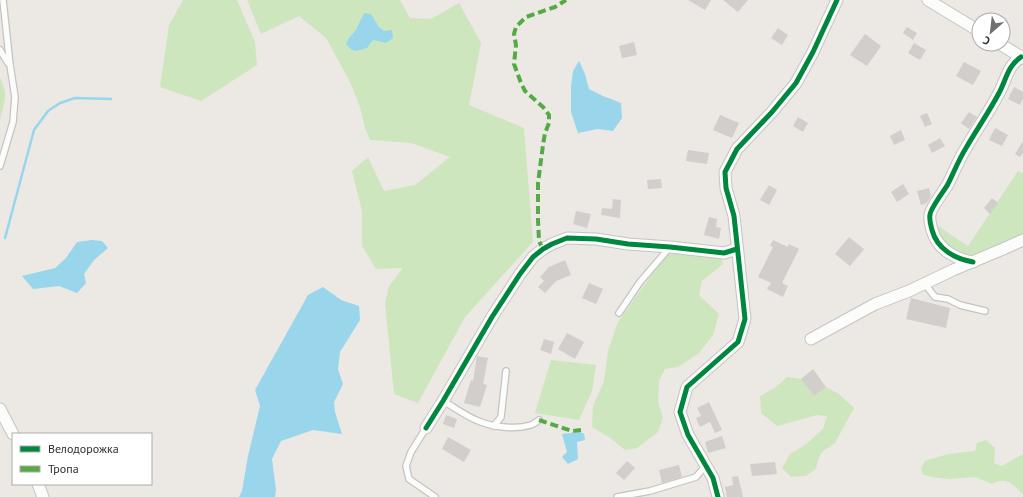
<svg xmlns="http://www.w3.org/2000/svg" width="1023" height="497" viewBox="0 0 1023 497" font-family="'PT Sans',sans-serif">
<rect width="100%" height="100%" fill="#ece8e4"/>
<g fill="#cee6be">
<polygon points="183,0 237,0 255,42 257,65 201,101 160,87 169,25"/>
<polygon points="247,0 400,0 410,18 431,19 459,3 481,43 469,105 524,128 533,242 465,317 418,403 394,394 385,303 389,286 403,268 376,269 362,246 362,211 352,171 368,157 384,191 415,185 450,157 411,143 370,140 365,128 360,107 349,80 326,38 299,16 261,34"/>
<path d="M0,78c9,17 4,25 0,42z"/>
<polygon points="1018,171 1023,173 1023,237 973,257 953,250 939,236 935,224 968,246"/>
<polygon points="669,253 721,257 723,264 702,281 699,295 719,314 713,335 699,353 678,367 665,369 659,381 658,402 663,418 658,432 637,448 625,450 610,438 592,427 593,406 604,381 608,351 618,322 649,278"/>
<polygon points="551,360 596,365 592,391 579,420 535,413 541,393"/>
<polygon points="787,377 801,379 814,396 826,387 839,394 854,408 835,443 822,452 818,460 816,469 806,476 791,477 782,468 790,454 805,445 823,429 827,416 817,415 777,426 761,413 760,396 776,387"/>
<path d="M986,440l9,8 -1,15 8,3 21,-12v40c-12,-10 -15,-18 -31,-10l-17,-7 -25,2 -19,-2 -9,-3 -1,-6 4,-7 23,-7 27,-3 2,-8z"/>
</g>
<g fill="#99d6ec">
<polygon points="364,13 371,14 379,27 384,31 392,30 393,38 386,43 373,40 367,48 356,51 352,50 346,44 349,38 356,30"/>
<polygon points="579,61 585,74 589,89 603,96 621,103 622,118 613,131 598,129 578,133 571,112 571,87 573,71"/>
<polygon points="92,240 102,241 108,248 94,260 84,274 86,283 77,293 59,286 33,289 22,276 55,268 66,258 77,242"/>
<polygon points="323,287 341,300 359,306 360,320 340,352 338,369 343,384 334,402 335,412 342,434 313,430 281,441 272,459 276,490 275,497 239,497 242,491 248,456 260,406 255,390 308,295"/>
<polygon points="577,430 584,434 585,440 577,442 578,459 568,464 562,457 567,452 562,434 571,433"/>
</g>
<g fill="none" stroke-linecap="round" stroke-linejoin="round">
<polyline stroke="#99d6ec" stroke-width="2.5" points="5,238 34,130 48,111 60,103 75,98 111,99"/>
</g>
<g fill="#d1cecb">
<polygon points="688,0 711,0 705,10"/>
<polygon points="723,0 748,0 738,12"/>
<polygon points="907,27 917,33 913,40 903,33"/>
<polygon points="778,28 788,35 782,45 771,38"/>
<polygon points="865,34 881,46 867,66 850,55"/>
<polygon points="634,42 637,55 622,58 619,46"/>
<polygon points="914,43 926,50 920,60 908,53"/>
<polygon points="964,62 981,71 973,85 956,76"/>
<polygon points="1014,87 1023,92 1023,98 1020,105 1008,99"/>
<polygon points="969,112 977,117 969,129 961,123"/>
<polygon points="927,113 932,124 925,127 920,116"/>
<polygon points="720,115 739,123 732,138 713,130"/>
<polygon points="798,117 808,123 803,132 793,126"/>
<polygon points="995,128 1008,135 1002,146 989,140"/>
<polygon points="901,130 905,140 894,145 890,136"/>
<polygon points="940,138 945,146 932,153 928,145"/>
<polygon points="1023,141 1023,153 1020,157 1015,154"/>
<polygon points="688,150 709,153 707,164 686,161"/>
<polygon points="661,179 662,188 648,189 647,180"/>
<polygon points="903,184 909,194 897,202 891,192"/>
<polygon points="769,185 777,190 769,205 760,200"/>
<polygon points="929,188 931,196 927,203 921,205 917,191"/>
<polygon points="992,198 998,203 990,214 984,208"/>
<polygon points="613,199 621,200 620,218 601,215 602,208 612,209"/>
<polygon points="576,211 591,214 587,228 573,224"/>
<polygon points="709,217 717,219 716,227 721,228 719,239 704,235"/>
<polygon points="849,237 864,249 850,266 835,254"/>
<polygon points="773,240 788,247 789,244 799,249 782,283 788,286 783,297 767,289 771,283 758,277 773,247 770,246"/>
<polygon points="565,260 571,275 556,281 545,293 538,287 544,281 540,277 549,267"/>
<polygon points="589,283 603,289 596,304 582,298"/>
<polygon points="911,298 950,308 946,328 906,319"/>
<polygon points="567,333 584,342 575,359 558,349"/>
<polygon points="544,339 554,342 551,354 540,350"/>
<polygon points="477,356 488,358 483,384 487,385 480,407 464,403 471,380 473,381"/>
<polygon points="813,369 826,387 814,396 801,379"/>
<polygon points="709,402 722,430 715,433 710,422 700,427 696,418 701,416 697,408"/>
<polygon points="446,415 457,419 454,428 443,424"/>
<polygon points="722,436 726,448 708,453 705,442"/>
<polygon points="448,437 471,450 464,462 442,449"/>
<polygon points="627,461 635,468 624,480 616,473"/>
<polygon points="775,462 777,474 752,476 750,464"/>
<polygon points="679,465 682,477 662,483 659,470"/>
<polygon points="738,476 743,497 727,497 725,487 733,485 732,477"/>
</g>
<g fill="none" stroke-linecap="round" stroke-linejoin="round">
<defs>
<g id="service">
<polyline points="0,50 8,63"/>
<polyline points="0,166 13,122 15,97 10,65 3,0"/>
<polyline points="924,283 935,297 948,299 960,305 985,311"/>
<polyline points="619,313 640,282 670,247"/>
<path d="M443,401c11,6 21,14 33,19 15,7 39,10 55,5 3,-1 5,-3 8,-5"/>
<polyline points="494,426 501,417 506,371"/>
<polyline points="426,428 411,452 406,466 409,479 435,497"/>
<polyline points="617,497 650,491 696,477 706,465"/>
</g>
<g id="minor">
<polyline points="928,0 979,31"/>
<polyline points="1000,44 1023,58"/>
<path d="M973,262c-18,-3 -36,-13 -41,-32 -1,-4 -3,-10 -2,-15 0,-6 14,-24 18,-31 6,-12 11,-25 18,-36 11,-19 23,-36 33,-55 8,-15 8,-26 22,-36"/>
<polyline points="811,339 875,304 909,291 953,270 1003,249 1023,240"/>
<polyline points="0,409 13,434"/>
<polyline points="426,428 443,401 492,317 520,274 533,257 543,249 552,244 567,238 596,239 628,244 670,247 724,253 737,249"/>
<polyline points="38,484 43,497"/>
<polyline points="718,497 713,478 688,435 680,412 687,387 738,342 745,319 734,216 726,188 725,172 737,149 772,112 796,83 813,52 837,0"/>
</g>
</defs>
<use href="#service" stroke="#c5c4c5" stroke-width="8"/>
<use href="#minor" stroke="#c5c4c5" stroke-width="13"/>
<use href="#service" stroke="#fcfcfb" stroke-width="5.5"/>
<use href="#minor" stroke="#fcfcfb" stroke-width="11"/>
<g stroke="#54ab44" stroke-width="4" stroke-dasharray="8 4" stroke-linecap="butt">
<polyline points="543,249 539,241 538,220 538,183 543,145 545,133 549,123 549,115 543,107 525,91 521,83 514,64 516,45 514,34 516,27 526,17 555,7 566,0"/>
<polyline points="539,420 572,431 581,430"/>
</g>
<defs>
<g id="cycleway">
<path d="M973,262c-18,-3 -36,-13 -41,-32 -1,-4 -3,-10 -2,-15 0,-6 14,-24 18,-31 6,-12 11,-25 18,-36 11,-19 23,-36 33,-55 8,-15 8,-26 22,-36"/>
<polyline points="426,428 443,401 492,317 520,274 533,257 543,249 552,244 567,238 596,239 628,244 670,247 724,253 737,249"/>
<polyline points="718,497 713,478 688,435 680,412 687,387 738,342 745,319 734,216 726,188 725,172 737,149 772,112 796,83 813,52 837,0"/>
</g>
</defs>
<use href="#cycleway" stroke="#fff" stroke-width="8"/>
<use href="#cycleway" stroke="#00873e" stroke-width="5"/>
</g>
<rect x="12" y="433" width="140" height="52" fill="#ffffff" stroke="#ababab"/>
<rect x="20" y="446" width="20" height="6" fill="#00873e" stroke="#ababab"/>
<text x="48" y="453" font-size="12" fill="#2e2e2e">Велодорожка</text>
<rect x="20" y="466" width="20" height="6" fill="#54ab44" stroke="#ababab"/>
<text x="48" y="473" font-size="12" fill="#2e2e2e">Тропа</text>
<g transform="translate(991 32) rotate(208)"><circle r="19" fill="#ffffff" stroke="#ababab"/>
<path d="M0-3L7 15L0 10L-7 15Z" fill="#706f6e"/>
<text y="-6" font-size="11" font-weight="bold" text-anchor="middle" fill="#2e2e2e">С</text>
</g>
</svg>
